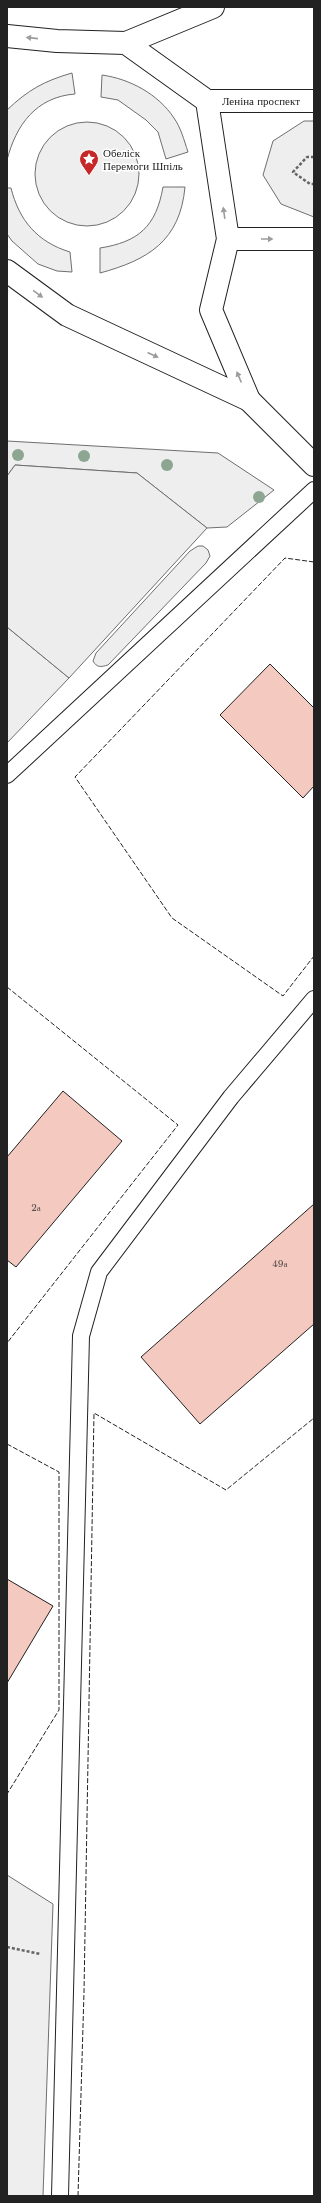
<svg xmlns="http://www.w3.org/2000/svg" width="321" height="2203" viewBox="0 0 321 2203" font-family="'Libre Baskerville',serif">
<rect width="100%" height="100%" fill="#fff"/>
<g fill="#eee" stroke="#6f6f6f">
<path d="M72,73l3,21c-39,3 -59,31 -68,66v-50c21,-20 37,-29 65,-37z"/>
<path d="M102,75c28,4 56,19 72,43 7,10 10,22 14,34l-22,7 -8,-27 -12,-12 -28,-20 -17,-3z"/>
<polygon points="304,121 314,121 314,217 281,204 263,175 273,141"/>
<circle cx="87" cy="174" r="52"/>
<path d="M163,187h22c-5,54 -37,73 -85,86v-25c38,-6 56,-21 63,-61z"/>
<path d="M7,188h4c8,32 26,54 59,64l2,20 -15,-1 -19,-7 -26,-23 -5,-7z"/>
<polygon points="7,441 218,453 274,490 227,527 207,528 137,473 15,465 7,476"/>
<path d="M198,546h5l5,4 2,6 -4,7 -98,102c-7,2 -11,3 -15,-4l3,-8 94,-102z"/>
<polygon points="7,627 69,678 7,743"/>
<polygon points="7,1875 53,1904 43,2196 7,2196"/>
</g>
<polygon fill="#ededed" stroke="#6f6f6f" points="15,465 137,473 207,528 69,678 7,627 7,476"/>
<g fill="#f3c9c0" stroke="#222">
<polygon points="270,664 314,708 314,786 303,798 220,715"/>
<polygon points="63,1091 122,1141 16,1267 7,1260 7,1157"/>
<polygon points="314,1204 314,1324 200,1424 141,1357"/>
<polygon points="7,1579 53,1606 7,1683"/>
</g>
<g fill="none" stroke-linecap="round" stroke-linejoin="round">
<defs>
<g id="lane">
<polyline points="7,775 314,490"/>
<polyline points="60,2196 81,1336 99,1272 231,1097 314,999"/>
</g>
<g id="street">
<polyline points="126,43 213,7"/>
<path id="s1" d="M207,101h107"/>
<polyline points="228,239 314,239"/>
</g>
<g id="secondary">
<polyline points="7,36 57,41 126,43 207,101 228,239 211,310 249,400 67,315 7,271"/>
<polyline points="249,400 314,465"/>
</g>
</defs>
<use href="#lane" stroke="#222" stroke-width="18"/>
<use href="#street" stroke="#222" stroke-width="24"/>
<use href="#secondary" stroke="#222" stroke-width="24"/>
<g stroke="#646464" stroke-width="2.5" stroke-dasharray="3 2" stroke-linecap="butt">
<polyline points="314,157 307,157 293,172 310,184 314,184"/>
<polyline points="7,1947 40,1954"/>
</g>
<use href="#lane" stroke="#fff" stroke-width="16"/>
<use href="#street" stroke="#fff" stroke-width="22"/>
<use href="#secondary" stroke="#fff" stroke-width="22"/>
<g stroke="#222" stroke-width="1" stroke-dasharray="5 2" stroke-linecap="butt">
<polyline points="314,562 285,558 75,777 172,918 283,996 314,956"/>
<polyline points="7,987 178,1125 7,1343"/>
<polyline points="7,1444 59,1472 59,1710 7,1794"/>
<polyline points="78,2196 84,1992 94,1413 226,1490 314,1418"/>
</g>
</g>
<g fill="#8da692">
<circle cx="18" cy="455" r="6"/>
<circle cx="84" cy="456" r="6"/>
<circle cx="167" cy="465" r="6"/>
<circle cx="259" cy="497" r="6"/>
</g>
<defs><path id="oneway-solid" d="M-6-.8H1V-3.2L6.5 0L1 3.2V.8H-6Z"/></defs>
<g fill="#9c9c9c">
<use href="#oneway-solid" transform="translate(32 38) rotate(-174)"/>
<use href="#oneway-solid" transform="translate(224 213) rotate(-98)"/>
<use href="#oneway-solid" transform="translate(267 239)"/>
<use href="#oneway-solid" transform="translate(38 294) rotate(36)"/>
<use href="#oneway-solid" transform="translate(153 355) rotate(25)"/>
<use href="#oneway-solid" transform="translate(239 377) rotate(-113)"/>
</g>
<defs>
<symbol id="sight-pin" viewBox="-11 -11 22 30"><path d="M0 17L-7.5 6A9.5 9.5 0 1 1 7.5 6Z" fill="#c62828" stroke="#fff"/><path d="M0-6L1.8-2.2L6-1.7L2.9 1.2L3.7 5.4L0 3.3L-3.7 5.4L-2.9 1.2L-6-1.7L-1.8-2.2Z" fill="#fff"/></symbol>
</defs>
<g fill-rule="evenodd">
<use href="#sight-pin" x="78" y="148" width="22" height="30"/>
</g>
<g text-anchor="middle" stroke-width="3" stroke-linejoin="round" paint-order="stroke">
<g font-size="9" fill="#564c4a">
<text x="36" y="1211">2а</text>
<text x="280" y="1267">49а</text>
</g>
<g font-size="11" fill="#222" stroke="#fff">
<text dy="4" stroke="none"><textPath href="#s1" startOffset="54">Леніна проспект</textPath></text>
</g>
<g font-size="11" fill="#222" stroke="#fff" text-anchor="start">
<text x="103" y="157">Обеліск<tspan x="103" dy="13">Перемоги Шпіль</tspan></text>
</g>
</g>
<rect width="321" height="2203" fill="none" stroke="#222222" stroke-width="16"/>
</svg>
